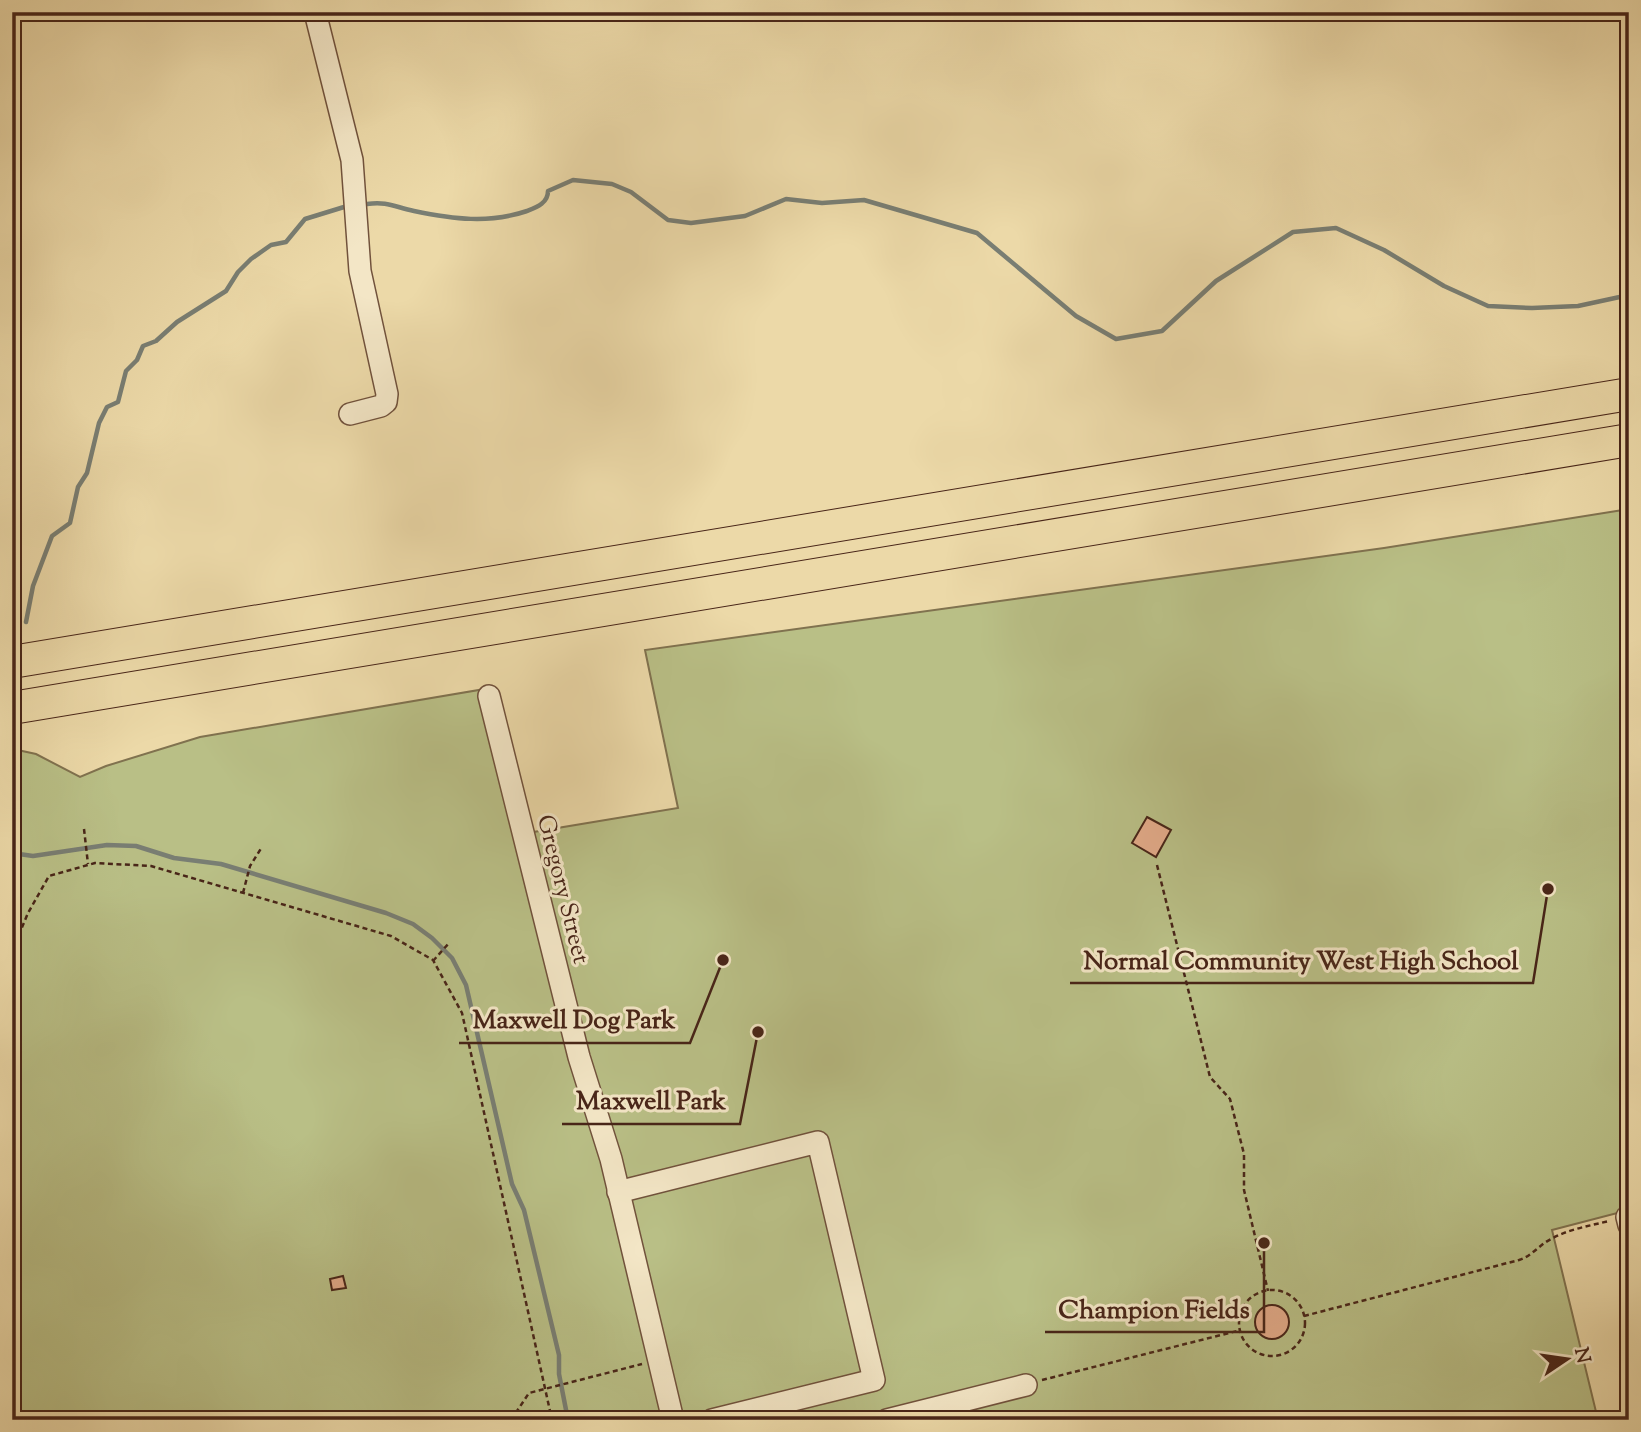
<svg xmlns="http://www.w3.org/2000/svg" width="1641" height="1432" viewBox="0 0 1641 1432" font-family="'Sorts Mill Goudy',serif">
<rect width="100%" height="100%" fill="#ecd9a8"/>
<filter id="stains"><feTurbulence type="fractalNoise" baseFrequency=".00286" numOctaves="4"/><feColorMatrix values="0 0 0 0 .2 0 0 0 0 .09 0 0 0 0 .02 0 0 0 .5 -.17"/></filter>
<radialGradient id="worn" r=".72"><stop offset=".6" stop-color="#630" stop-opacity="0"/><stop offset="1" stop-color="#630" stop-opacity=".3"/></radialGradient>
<polygon fill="#b9bf86" stroke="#80724f" stroke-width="2" points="1629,509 1629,1210 1552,1230 1598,1420 12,1420 13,749 36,754 80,777 106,766 200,737 479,690 515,835 678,808 645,650 1384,548"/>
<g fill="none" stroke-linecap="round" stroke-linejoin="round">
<g stroke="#797e73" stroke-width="4.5">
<path d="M367,204c20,-3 28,3 47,7 39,8 75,13 113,0 10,-4 21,-8 21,-20l25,-11 39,4 19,8 37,28 23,3 54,-7 41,-17 36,4 42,-3 113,33 99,83 40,23 46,-8 54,-50 77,-49 43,-4 48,22 60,36 44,20 44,2 46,-2 51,-11"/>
<polyline points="26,622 33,586 52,536 70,523 78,487 87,473 99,423 107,407 118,402 126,371 137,360 143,346 156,341 177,322 226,291 238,272 251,259 271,245 286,242 305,219 344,207"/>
<polyline points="12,756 15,752"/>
<polyline points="12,789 16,800 12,807"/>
<polyline points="12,856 19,854 33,856 107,845 136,846 174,858 221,864 386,913 413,924 432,938 452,958 466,985 512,1184 524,1210 559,1355 559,1374 568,1420"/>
</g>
</g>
<g fill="#e3ab8a" stroke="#482518" stroke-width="2">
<polygon points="1147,817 1171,830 1156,857 1132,843"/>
<polygon points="343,1276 346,1288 332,1290 330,1279"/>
<circle cx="1272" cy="1322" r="17"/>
</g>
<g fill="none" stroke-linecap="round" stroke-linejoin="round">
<defs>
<g id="minor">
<polyline points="315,12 352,160 360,271 387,394 386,402 381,406 350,414"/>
<polyline points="489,696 579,1057 611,1159 673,1420"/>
<polyline points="618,1192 818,1142 874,1380 712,1420"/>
<polyline points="1629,1216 1627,1217 1629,1225"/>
<polyline points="887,1420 1026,1385"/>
</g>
<g id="highway">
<polyline points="12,662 1629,394"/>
<polyline points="12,708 1629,440"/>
</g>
</defs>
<use href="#minor" stroke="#71523c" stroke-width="24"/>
<use href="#highway" stroke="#482518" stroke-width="34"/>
<g stroke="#482518" stroke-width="2.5" stroke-dasharray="5 3.5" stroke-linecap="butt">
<polyline points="84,829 88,864"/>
<polyline points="1157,865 1210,1077 1230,1099 1244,1154 1244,1190 1268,1291"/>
<polyline points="243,893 250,866 262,847"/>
<polyline points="12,951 28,913 49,876 95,863 151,866 391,936 433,960 462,1013 552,1420"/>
<polyline points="433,961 449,943"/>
<circle cx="1272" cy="1323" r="33"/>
<path d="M1304,1316l215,-56c13,-4 20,-15 32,-21 18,-10 38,-13 58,-18"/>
<polyline points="1042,1380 1241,1330"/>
<polyline points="511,1420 529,1393 642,1364"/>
</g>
<use href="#minor" stroke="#f3e6c6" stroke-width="21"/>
<use href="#highway" stroke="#ecd9a8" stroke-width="32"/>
</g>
<g text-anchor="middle" stroke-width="6" stroke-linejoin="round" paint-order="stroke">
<g font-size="24" fill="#482518" stroke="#f3e6c6">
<text transform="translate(564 889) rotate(76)" y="8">Gregory Street</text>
</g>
</g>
<path fill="none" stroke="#482518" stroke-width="2.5" d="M1548 889L1533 983H1070M723 960L690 1043H459M758 1032L740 1124H562M1264 1243L1264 1332H1045"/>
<g fill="#482518" stroke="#f3e6c6" stroke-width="2.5">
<circle cx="1548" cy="889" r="7"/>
<circle cx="723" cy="960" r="7"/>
<circle cx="758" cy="1032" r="7"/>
<circle cx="1264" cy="1243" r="7"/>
</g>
<g font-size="26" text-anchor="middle" font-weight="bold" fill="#482518" stroke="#f3e6c6" stroke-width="6" stroke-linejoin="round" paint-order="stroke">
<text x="1301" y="969">Normal Community West High School</text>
<text x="574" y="1028">Maxwell Dog Park</text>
<text x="651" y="1109">Maxwell Park</text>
<text x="1154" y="1318">Champion Fields</text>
</g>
<rect width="1641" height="1432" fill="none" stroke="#ecd9a8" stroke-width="42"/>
<rect x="14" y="14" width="1613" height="1404" fill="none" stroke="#482518" stroke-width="3.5"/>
<rect x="21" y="21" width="1599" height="1390" fill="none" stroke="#482518" stroke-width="2"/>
<g transform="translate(1567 1359) rotate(77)" stroke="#f3e6c6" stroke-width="5" paint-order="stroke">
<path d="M0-5L12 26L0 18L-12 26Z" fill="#482518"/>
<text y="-10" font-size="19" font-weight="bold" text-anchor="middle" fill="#482518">N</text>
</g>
<rect width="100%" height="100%" filter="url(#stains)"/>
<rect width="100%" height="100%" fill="url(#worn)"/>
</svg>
